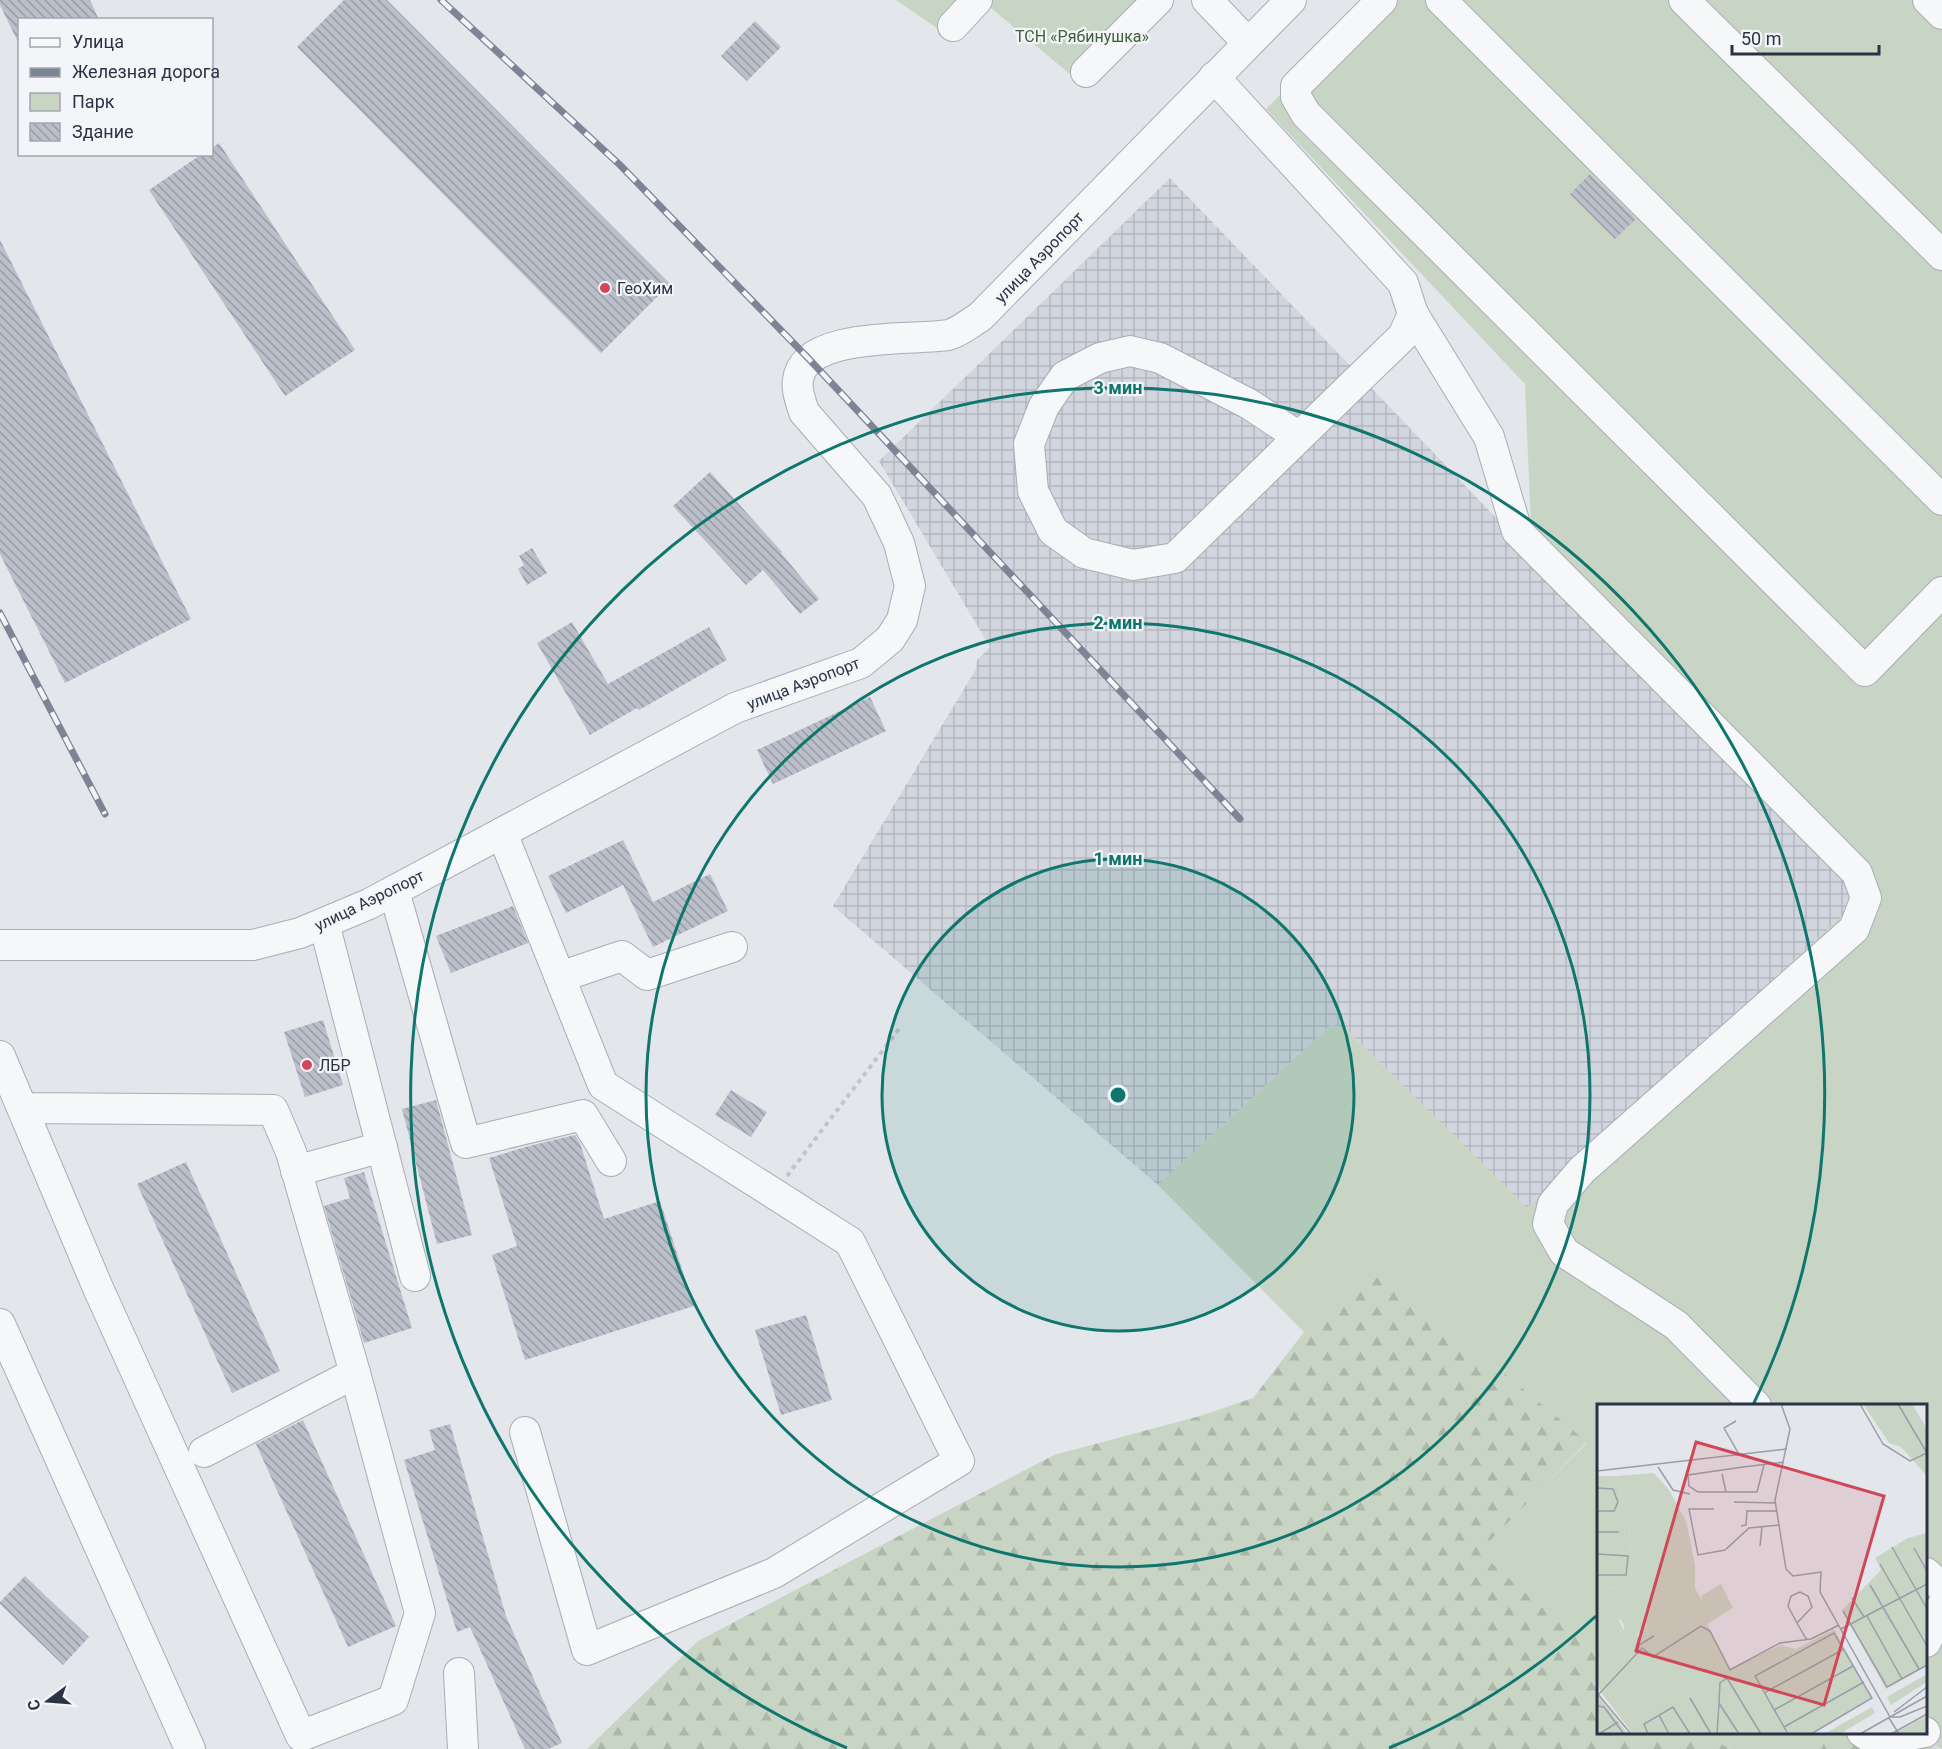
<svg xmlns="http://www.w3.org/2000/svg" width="1942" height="1749" viewBox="0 0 1942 1749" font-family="Roboto,sans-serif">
<defs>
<pattern id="industrial-grid" width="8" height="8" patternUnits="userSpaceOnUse" patternTransform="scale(1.5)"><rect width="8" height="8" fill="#d1d5dd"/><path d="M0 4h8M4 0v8" fill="none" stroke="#b4b7bf"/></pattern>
<pattern id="forest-firs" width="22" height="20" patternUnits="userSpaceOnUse" patternTransform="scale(1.5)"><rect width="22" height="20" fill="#c8d5c4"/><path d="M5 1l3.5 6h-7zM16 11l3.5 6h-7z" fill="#acb7aa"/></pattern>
<pattern id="building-back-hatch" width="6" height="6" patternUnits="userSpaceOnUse" patternTransform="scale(1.5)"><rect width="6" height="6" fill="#babfc9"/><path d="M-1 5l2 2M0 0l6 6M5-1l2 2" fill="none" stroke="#979ca5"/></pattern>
</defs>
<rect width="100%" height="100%" fill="#e3e6eb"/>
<polygon fill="url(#industrial-grid)" points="1170,178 1856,893 1855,904 1527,1208 1345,1028 1331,1025 1158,1185 833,906 976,669 977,660 990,647 879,461"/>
<g fill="#c8d5c4">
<polygon points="896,0 1169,0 1084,86 991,8 957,42"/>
<polygon points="1375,0 1942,0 1942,1749 1919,1740 1877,1748 1828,1735 1821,1749 1731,1749 1699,1733 1926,1732 1926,1406 1598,1406 1598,1657 1478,1552 1587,1443 1383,1274 1304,1332 1158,1185 1331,1025 1345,1028 1527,1208 1855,904 1857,873 1531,526 1525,384 1266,109"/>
</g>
<g fill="url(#forest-firs)">
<polygon points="1383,1273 1587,1442 1479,1552 1598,1657 1598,1732 1699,1733 1731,1749 587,1749 698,1641 1054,1455 1200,1416 1253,1398 1304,1332"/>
<polygon points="1828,1735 1877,1748 1919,1740 1938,1749 1821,1749"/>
</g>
<g fill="url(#building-back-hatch)">
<polygon points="0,0 90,0 99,20 20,20 20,46 0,5"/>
<polygon points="344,0 387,0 670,284 601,353 297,47"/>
<polygon points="755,21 781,47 747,81 721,56"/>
<polygon points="219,143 355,350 285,396 149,190 202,154 212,154 212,148"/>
<polygon points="1590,174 1636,219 1615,239 1570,194"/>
<polygon points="0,240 191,619 65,683 0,554"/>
<polygon points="710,472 782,552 781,553 819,599 800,614 763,570 746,585 673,506"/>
<polygon points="532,548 547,573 527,585 518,569 524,565 519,556"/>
<polygon points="572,622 608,684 709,627 727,660 639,710 637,708 590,735 537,643"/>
<polygon points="870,697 886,731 773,784 757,750"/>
<polygon points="623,840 653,902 710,874 728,911 653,947 623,885 566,913 548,876"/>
<polygon points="513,906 528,943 451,973 436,936"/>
<polygon points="323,1020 343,1085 305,1097 284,1032"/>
<polygon points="731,1090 767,1112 751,1137 715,1115"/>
<polygon points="436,1100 472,1235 437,1244 402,1109"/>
<polygon points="575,1135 580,1143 604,1219 660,1201 694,1306 525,1360 492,1255 517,1246 489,1158 529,1146"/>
<polygon points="186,1162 280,1371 232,1393 137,1184"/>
<polygon points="364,1172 412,1328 364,1343 324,1206 350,1198 344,1178"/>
<polygon points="806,1315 832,1400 781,1415 755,1330"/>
<polygon points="303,1420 396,1626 348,1647 256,1444"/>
<polygon points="450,1424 506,1616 562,1743 548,1749 525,1749 470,1627 457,1632 404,1460 435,1450 429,1430"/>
<polygon points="25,1576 89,1637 63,1665 0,1604 0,1602"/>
</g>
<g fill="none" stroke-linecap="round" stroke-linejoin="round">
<defs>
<g id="minor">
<polyline points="1207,0 1248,43"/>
<polyline points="1382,0 1296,86 1296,97 1306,114 1865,671 1942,592"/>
<polyline points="1441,0 1942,500"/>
<polyline points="1684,0 1942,255"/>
<polyline points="1928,0 1942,14"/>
<polyline points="953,26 977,0"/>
<polyline points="1086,72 1158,0"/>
<polyline points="1214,77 1403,283 1413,314 1489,437 1517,531 1857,873 1866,898 1854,929 1582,1170 1553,1204 1548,1224 1564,1252 1676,1325 1756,1406"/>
<polyline points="1299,437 1249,404 1160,358 1130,351 1100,358 1065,376 1044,406 1029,444 1033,491 1053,531 1084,553 1133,565 1175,558 1299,437 1403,336 1413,314"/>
<polyline points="502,833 603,1085 850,1242 959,1461 774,1573 587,1650 525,1432"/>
<polyline points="394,891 466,1143 583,1115 611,1161"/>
<polyline points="324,923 415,1276"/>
<path d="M0,945h253l47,-12 69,-29 366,-196 126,-45 29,-24 12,-19 8,-34 -11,-43 -22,-47 -73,-84c-3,-10 -8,-22 -6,-32 6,-49 114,-39 150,-45 10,-2 22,-12 32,-18l311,-317"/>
<polyline points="560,977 622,956 647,975 732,947"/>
<polyline points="0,1056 98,1288 301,1736 393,1700 420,1613 355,1373 291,1152 273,1110 22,1108"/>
<polyline points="296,1171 382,1147"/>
<polyline points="0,1324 190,1749"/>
<polyline points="204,1452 355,1373"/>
<polyline points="1926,1573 1942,1587"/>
<polyline points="1926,1642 1942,1606"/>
<polyline points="459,1673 463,1749"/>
<polyline points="1862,1732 1876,1741 1925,1732"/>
</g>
</defs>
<use href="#minor" stroke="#a8adb6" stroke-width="32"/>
<polyline stroke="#c1c4ca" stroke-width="4" stroke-dasharray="4.5 4.5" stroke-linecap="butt" points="787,1176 899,1029"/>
<use href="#minor" stroke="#f6f7f9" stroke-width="30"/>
<defs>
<g id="rail">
<polyline points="441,0 620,165 809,359 1240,819"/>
<polyline points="0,613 105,814"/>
</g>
</defs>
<use href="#rail" stroke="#7c8495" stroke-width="7"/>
<use href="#rail" stroke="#f3f5f8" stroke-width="4.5" stroke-dasharray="14" stroke-linecap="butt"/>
</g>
<circle cx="1118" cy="1095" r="236" fill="#0f766e" fill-opacity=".12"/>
<g fill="none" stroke="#0f766e" stroke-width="3">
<circle cx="1118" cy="1095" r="236"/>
<circle cx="1118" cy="1095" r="472"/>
<path d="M1596 1616A707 707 0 0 1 1389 1748M847 1748A707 707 0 1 1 1753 1405"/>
</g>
<g fill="#d14757" stroke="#f3f5f8" stroke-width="2">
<circle cx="605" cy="288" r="6"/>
<circle cx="307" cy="1065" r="6"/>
</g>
<g text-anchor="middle" stroke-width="4.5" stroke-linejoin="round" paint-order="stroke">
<g font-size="16" fill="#3d6037" stroke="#f3f5f8">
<text x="1082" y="42">ТСН «Рябинушка»</text>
</g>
<g font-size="16" fill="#2a3344" stroke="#f3f5f8">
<text transform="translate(1039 257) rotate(-46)" y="6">улица Аэропорт</text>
<text transform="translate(803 683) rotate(-21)" y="6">улица Аэропорт</text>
<text transform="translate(369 900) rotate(-26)" y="6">улица Аэропорт</text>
</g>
<g font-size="16" fill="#2a3344" stroke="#f3f5f8" text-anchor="start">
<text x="617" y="294">ГеоХим</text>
<text x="319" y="1071">ЛБР</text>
</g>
</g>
<g transform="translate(1597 1404)">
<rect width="330" height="330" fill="#e3e6eb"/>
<path d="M280,0h35l15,25v47l-26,-29 2,-3zM0,72h20l12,46 3,52 -15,15 -20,-2zM330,129v133l-41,23 -44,-79 39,-40 -6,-12 33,-20zM124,180l12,24 -26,16 23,44 51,-23 15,4 38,-20 38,69 -63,36h-176l-33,-43 49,-69 23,-14 9,14 23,-16 -3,-10zM0,290l31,40h-31zM330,312v18h-34z" fill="#c8d5c4"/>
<path d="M266,0h14l26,40 -2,3 -12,-4zM57,69l15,17 17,31 9,44v23l10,18 -25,17 -8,-15 -23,14 -12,13 4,5 -3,9 -38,42 -3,-16 21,-22 6,-27 -3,-6 -24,-8v-25l20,2 15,-15 -3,-52 -12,-46zM330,270v8l-36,23 -4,-8zM275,303l3,6 -35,21h-16z" fill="#c8d5c4"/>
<path d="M0,208l19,1 8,19 -6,21 -21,22z" fill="#c8d5c4"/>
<path fill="none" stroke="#999ea8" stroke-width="1.5" d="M184,0l9,25 -15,71 11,69 7,7 28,-4 -1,20 70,125M263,0l23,40 27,17 17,-8 -29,-49M139,17l-12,7 16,28M167,61l-7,27h-59l-9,-6 -1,-11 55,-8 41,-5M61,63l15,23 17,4M0,67l190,-22M125,70l4,18M0,84l16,1 5,13 -4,9h-17M137,98l41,1M117,105h-25l9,46 27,-5 24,-22 30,-3M144,122l5,-1 1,-14h29M0,128h22M163,142l2,-19M295,143l35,62M317,144l13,23M0,150l31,2 -2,19h-29M283,160l47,82M273,181l49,84M255,194l12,19M246,207l44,76 40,-22M270,212l35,63M200,219l15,-16 -4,-11 -8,-4 -9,4 -3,10 9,17 8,14 2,2M244,225l86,-45M41,248l1,-7 15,-9M0,289l34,41M167,289l80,-44M2,290l43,-46 11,9 48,-31 9,5 20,39 50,-27 31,-4 28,-14M93,294l21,36M122,299l1,-20 7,-5 34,56M0,302l7,1 20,27M177,306l79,-44M297,308l33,-25M62,311l10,19M294,313h9l27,-11M292,314l10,16M187,323l80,-45M2,330l19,-12M51,330l-4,-10 29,-17 17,27M120,330l2,-31 20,31M191,330l-33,-58 79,-43 38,65 -61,36M263,330l67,-38M294,330l36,-20"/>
<path fill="#d14757" fill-opacity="0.15" stroke="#d14757" stroke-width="3" d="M99,38l188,54 -60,209 -188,-54z"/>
<rect width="330" height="330" fill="none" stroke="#2a3344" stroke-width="3"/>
</g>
<circle cx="1118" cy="1095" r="9" fill="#0f766e" stroke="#f3f5f8" stroke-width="3"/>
<g font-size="18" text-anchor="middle" font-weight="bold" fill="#0f766e" stroke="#f3f5f8" stroke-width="4.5" stroke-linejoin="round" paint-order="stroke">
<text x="1118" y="394">3 мин</text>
<text x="1118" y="629">2 мин</text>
<text x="1118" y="865">1 мин</text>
</g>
<rect x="18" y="18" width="195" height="138" fill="#f3f5f8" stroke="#a3a7b0" stroke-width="1.5"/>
<rect x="30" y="38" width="30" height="9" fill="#f6f7f9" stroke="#a3a7b0" stroke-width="1.5"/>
<text x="72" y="48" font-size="18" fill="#2a3344">Улица</text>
<rect x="30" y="68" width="30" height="9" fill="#7c8495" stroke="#a3a7b0" stroke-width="1.5"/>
<text x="72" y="78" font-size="18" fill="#2a3344">Железная дорога</text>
<rect x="30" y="93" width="30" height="18" fill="#c8d5c4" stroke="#a3a7b0" stroke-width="1.5"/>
<text x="72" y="108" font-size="18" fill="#2a3344">Парк</text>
<rect x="30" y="123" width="30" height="18" fill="url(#building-back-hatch)" stroke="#a3a7b0" stroke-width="1.5"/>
<text x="72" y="138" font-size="18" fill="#2a3344">Здание</text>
<g transform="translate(48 1701) rotate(254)" stroke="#f3f5f8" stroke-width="4.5" paint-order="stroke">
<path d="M0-4.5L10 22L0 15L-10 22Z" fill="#2a3344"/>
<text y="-9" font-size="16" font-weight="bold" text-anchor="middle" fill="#2a3344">С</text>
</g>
<path d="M1732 45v9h147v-9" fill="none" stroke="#2a3344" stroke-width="3"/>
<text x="1741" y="45" font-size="18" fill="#2a3344" stroke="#f3f5f8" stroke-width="4.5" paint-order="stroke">50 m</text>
</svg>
